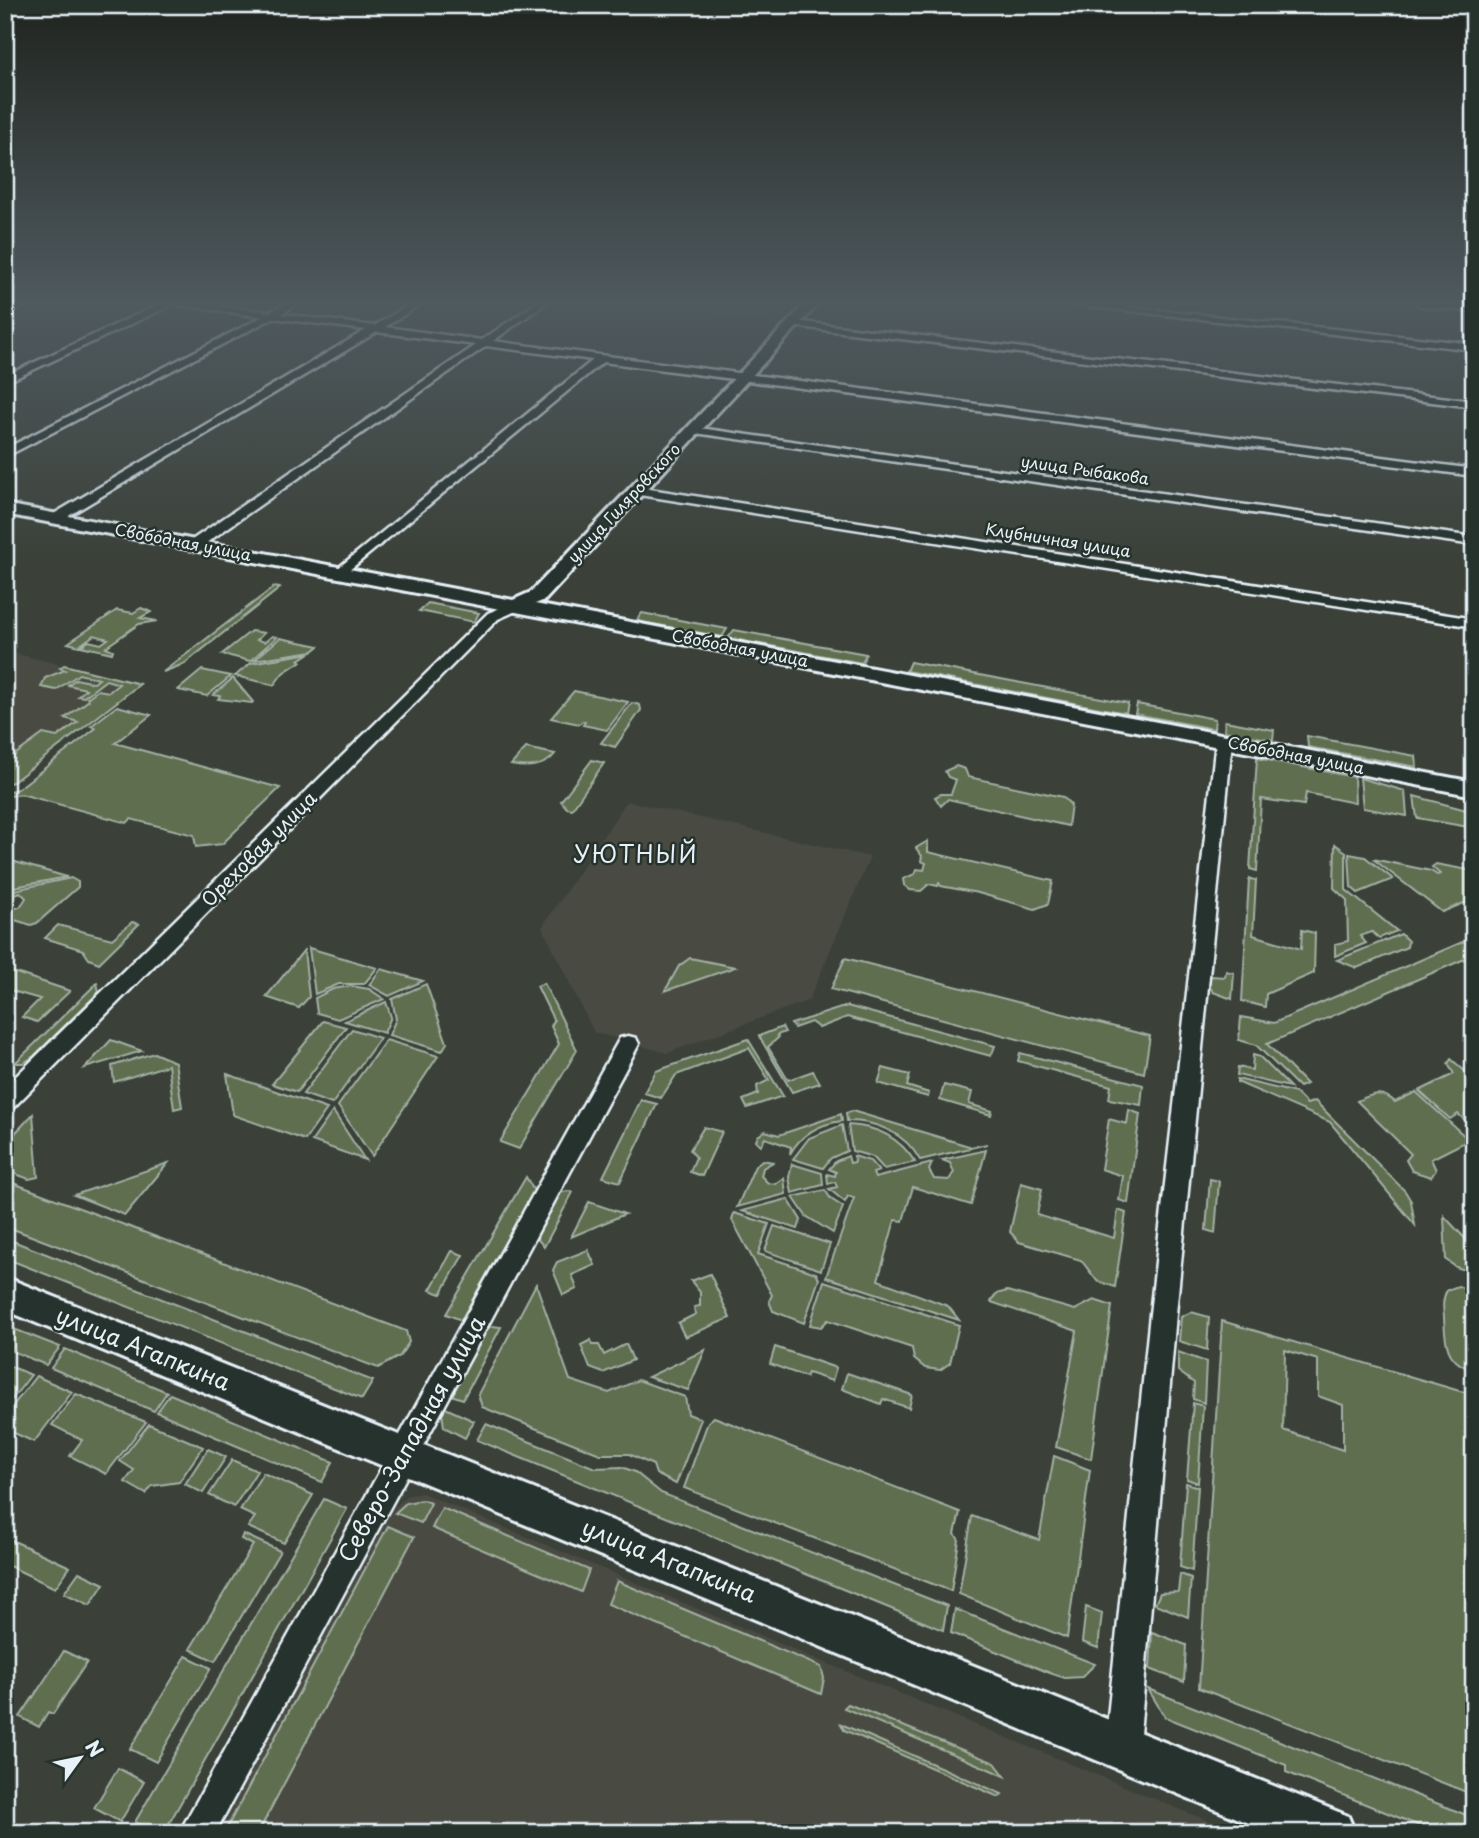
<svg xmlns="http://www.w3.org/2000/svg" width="1479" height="1838" viewBox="0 0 1479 1838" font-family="'Playpen Sans',sans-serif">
<rect width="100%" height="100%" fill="#3b4139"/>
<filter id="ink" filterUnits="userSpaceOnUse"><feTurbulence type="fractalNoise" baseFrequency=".0143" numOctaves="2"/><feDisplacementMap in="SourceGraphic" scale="14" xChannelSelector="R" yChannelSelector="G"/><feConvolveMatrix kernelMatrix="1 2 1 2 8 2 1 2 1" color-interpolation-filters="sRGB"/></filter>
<g filter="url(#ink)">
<g fill="#4a4b42">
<polygon points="726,303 778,303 758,323 710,317"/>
<polygon points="5,651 140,684 13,782 5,784"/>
<polygon points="627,801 870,857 809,1000 667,1053 594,1032 542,927"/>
<polygon points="422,1493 814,1658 1237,1833 218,1833 392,1510 406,1496"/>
</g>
<g fill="#5e6e50" stroke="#a3b0a4" stroke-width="2" fill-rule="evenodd">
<polygon points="274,587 280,588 184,664 163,672"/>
<polygon points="428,603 479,613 474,622 419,611"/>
<polygon points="141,608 151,612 140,618 157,621 139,624 106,647 113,650 112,653 81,646 89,641 101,644 108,639 94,635 79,646 68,643 117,610 133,613"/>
<polygon points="642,613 727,629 722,637 636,621"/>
<polygon points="734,630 866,654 862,663 728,638"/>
<polygon points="251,631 264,633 257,640 265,642 272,636 277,637 250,661 222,654"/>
<polygon points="280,638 319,646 313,651 254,660"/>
<polygon points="310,653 299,660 301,661 283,673 274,685 235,676 251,663"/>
<polygon points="910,662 1128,703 1126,713 906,671"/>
<polygon points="64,665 140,684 13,782 5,784 5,762 43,734 57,737 78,722 65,718 89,700 87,698 98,690 109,692 119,684 106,680 84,697 78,696 86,689 68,685 76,679 94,683 99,679 79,674 56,690 41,687 45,678 65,670 60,668"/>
<polygon points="202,670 231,676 207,696 178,690"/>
<polygon points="233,678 253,702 252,703 218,699 220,696 213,695"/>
<polygon points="574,691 628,702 607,730 583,725 585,722 583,721 579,724 551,718"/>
<polygon points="632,703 640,705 641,710 615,747 601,743"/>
<polygon points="1137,704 1215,719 1214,729 1135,714"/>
<polygon points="117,706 151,715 115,743 280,788 222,844 196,847 194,835 131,819 127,823 21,794 5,797 5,792 18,789 96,728 91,726"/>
<polygon points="1225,721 1274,730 1273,740 1224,731"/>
<polygon points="1307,736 1416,756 1417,767 1308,747"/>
<path d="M526,748l29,6c-10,13 -28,14 -44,11z"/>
<polygon points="1257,758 1354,777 1355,803 1306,793 1304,805 1261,799 1257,871 1250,869"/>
<polygon points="592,760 604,763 572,809 567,808 561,801"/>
<polygon points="956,766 965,769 968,777 1063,797 1071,805 1068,826 948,799 941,806 935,797 941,794 951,794 956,780 948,777 945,771"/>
<polygon points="1360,778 1405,791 1407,816 1363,808"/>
<polygon points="1414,796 1474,812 1474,828 1417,818"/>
<polygon points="928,841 928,852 1053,881 1048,904 1035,909 978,893 941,886 939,883 938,886 929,884 921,891 910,890 904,885 903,879 915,874 917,869 924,870 926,863 921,861 922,856 916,848"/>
<polygon points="1335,844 1346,852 1346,890 1397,931 1379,938 1372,932 1360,936 1366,943 1335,956 1335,944 1348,941 1347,900 1334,888"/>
<polygon points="1349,854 1365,857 1393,879 1358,893 1351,887"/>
<polygon points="5,859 67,877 9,888"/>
<polygon points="1373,859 1431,871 1437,875 1440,874 1432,867 1436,864 1474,871 1474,899 1442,912"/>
<polygon points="71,878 78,882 78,887 37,923 31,925 5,917 5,911 20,907 26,898 20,892 7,898 9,891"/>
<polygon points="1249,879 1256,880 1253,935 1301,949 1302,930 1315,933 1314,973 1266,994 1265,1007 1242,1001"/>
<polygon points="132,922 139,924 99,963 89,959 83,950 45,938 58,925 112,939"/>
<polygon points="1401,934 1408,941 1407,947 1357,968 1337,960"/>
<polygon points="1474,937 1474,955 1267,1044 1306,1084 1299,1087 1256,1045 1239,1040 1241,1017 1274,1023"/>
<polygon points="309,948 377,968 364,984 339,984 315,994"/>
<polygon points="304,950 309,997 299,1008 266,997"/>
<polygon points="690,958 735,967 665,991 679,966"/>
<polygon points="845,958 1150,1036 1144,1073 831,989"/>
<polygon points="381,969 423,981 389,996 369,985"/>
<polygon points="1226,971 1234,973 1232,999 1213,992 1207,982 1211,976 1225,977"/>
<polygon points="13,972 70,991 37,1022 22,1017 40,999 5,989 5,975"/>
<polygon points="97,983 99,992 33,1057 23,1063 15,1063"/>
<polygon points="544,983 577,1050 519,1149 500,1142 559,1044 551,1026 554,1021 537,986"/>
<polygon points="426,984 447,1043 442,1051 389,1035 396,1019 392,999"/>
<polygon points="351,986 369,989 384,999 338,1019 317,1013 315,998 333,989"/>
<polygon points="386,1002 391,1017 384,1033 345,1021"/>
<polygon points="847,1006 995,1046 991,1056 847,1017 819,1028 811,1022 794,1028 791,1024"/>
<polygon points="323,1021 346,1027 297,1092 272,1084"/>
<polygon points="782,1027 785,1032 777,1035 778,1038 768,1047 788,1080 813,1071 820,1083 792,1092 759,1036"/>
<polygon points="352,1029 380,1038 332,1104 303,1094"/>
<polygon points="748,1039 783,1096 747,1108 743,1100 758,1094 757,1086 769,1080 749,1048 676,1075 661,1098 644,1093 656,1071"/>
<polygon points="111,1040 142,1051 85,1068"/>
<polygon points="386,1040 438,1056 372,1156 338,1106"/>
<polygon points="154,1053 175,1062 182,1107 174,1109 168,1065 114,1082 112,1066"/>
<polygon points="1020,1053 1143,1085 1141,1105 1109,1099 1111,1086 1018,1061"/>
<polygon points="1253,1055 1260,1057 1290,1087 1237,1075 1238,1067 1252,1070"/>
<polygon points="1451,1059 1474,1079 1474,1128 1458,1114 1450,1119 1419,1091 1454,1074 1448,1064"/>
<polygon points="883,1068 910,1075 907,1086 929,1093 928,1097 878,1083"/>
<polygon points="227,1074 327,1109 305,1140 233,1115"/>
<polygon points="1237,1079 1296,1093 1307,1104 1315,1101 1405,1191 1411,1201 1415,1225 1330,1122 1237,1082"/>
<polygon points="944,1085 972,1092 969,1104 992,1111 991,1115 940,1100"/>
<path d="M1416,1092l53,48 -38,19 5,11 -5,7 -19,-6 -6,-11 5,-6 -54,-53c16,-7 24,-11 38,1z"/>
<polygon points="641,1100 657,1104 620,1182 603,1177"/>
<polygon points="1129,1110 1140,1114 1128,1203 1119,1200 1123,1176 1101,1169 1109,1119 1127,1124"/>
<polygon points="333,1111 365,1160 312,1141"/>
<path d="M852,1111l120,36 15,-3 -67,16c-15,-27 -43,-39 -73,-39l-1,-8z"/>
<polygon points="33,1114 38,1177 29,1179 5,1170 5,1144"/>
<path d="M841,1114l1,7c-23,3 -41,13 -52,33l1,-7 -26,-9 -4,7 -5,-4 2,-5 7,-5 14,4z"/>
<polygon points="842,1125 847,1151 831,1158 823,1168 793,1159 809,1138"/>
<path d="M848,1125c28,1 52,13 67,37l-31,7 -11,-12 -21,-6z"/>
<polygon points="704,1127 722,1132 702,1176 690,1172 696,1157 690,1150"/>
<polygon points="986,1150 971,1205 913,1187 903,1221 895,1220 878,1280 948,1306 959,1320 826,1277 854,1198 848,1196 845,1202 829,1189 837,1187 835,1182 828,1184 827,1174 835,1176 836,1172 829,1169 836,1161 848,1156 850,1163 855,1162 854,1156 870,1161 879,1171 873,1173 875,1178 932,1163 929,1170 934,1179 949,1180 954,1172 950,1163 942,1160"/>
<polygon points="762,1160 773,1162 763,1168 761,1176 768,1183 776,1184 784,1178 786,1194 737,1207 755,1166"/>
<polygon points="168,1163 125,1215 74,1195"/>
<polygon points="792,1164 822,1173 823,1185 792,1193 789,1177"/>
<polygon points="526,1177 534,1191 461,1320 446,1314"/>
<polygon points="1210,1179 1219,1181 1215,1233 1206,1230"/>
<polygon points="5,1180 406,1331 409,1342 400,1356 378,1368 5,1226"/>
<polygon points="1021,1183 1042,1189 1037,1215 1114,1238 1118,1210 1126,1213 1115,1287 1097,1281 1081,1260 1019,1242 1010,1232"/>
<polygon points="825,1190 831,1199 843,1207 833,1233 806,1216 793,1197"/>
<polygon points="567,1191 573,1192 544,1247 535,1236 557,1194"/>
<polygon points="788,1199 801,1220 798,1229 742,1211"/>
<polygon points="589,1202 625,1214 571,1237"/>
<polygon points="734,1213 769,1224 758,1254 816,1273 819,1279 804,1323 773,1311 769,1301 772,1295 732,1220"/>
<polygon points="1444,1216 1474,1248 1474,1273 1456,1267 1446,1260"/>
<polygon points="774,1226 830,1244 821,1270 765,1251"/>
<polygon points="5,1238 373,1381 362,1399 5,1258"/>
<polygon points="588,1250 595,1265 572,1275 577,1289 563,1295 553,1270 557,1262"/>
<polygon points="452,1251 463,1255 441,1294 430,1290"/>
<polygon points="710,1274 730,1318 685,1337 678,1323 696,1314 694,1307 700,1306 700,1292 691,1281"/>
<polygon points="824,1281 959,1325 950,1363 940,1370 925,1368 914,1359 912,1348 828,1320 821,1327 810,1325"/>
<polygon points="536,1284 570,1380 609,1393 638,1380 685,1397 688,1414 701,1419 676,1484 656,1474 653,1465 629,1454 600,1454 482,1407 478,1394"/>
<path d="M1458,1286l16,7v77c-28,-7 -29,-27 -30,-53 -1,-9 -2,-18 3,-27z"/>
<polygon points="1007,1291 1075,1310 1094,1300 1112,1306 1091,1459 1056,1447 1077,1331 991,1302 996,1294"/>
<polygon points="1191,1312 1209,1317 1207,1350 1179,1341 1181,1317"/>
<path d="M1222,1321l241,71h11v403l-275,-107zM1285,1350l33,10v36l25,9v45l-60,-20z"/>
<polygon points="492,1326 501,1327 463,1399 448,1394 485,1330"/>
<polygon points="5,1329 14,1329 60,1347 46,1365 5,1348"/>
<polygon points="591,1340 592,1345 599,1345 604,1355 626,1344 633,1360 603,1373 590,1368 581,1345"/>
<polygon points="775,1347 836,1368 832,1381 808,1373 806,1377 770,1364"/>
<polygon points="65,1349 167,1392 154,1411 51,1368"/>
<polygon points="705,1350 688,1390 648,1377"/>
<polygon points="1178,1352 1206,1362 1204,1403 1193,1399 1194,1383 1178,1371"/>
<polygon points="5,1364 31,1375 5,1408"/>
<polygon points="847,1373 912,1395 909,1408 883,1399 881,1404 842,1389"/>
<polygon points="36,1376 72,1392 34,1442 10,1431 14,1426 8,1422 13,1414 12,1407"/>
<polygon points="76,1394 146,1422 106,1474 70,1456 82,1440 52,1425"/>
<polygon points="170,1394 333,1462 322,1482 157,1412"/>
<polygon points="1193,1403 1203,1406 1198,1483 1187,1479"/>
<polygon points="441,1406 474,1421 465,1438 444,1427"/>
<polygon points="714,1417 960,1512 955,1534 959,1540 951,1591 684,1488 708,1422"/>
<polygon points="149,1424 203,1447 179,1482 152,1486 146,1494 125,1482 134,1470 120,1461"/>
<polygon points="486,1424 595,1468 622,1467 635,1472 661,1493 947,1606 943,1630 477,1440"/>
<polygon points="208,1449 226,1457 203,1493 185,1484"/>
<polygon points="1054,1456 1090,1470 1067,1638 959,1594 972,1516 1039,1540"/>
<polygon points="232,1460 257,1471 234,1507 209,1495"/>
<polygon points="263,1473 313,1495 284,1543 248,1527 255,1517 240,1510"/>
<polygon points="1186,1483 1198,1487 1192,1571 1180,1567"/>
<polygon points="324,1499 347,1509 167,1827 154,1832 135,1822"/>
<polygon points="422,1500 431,1503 421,1523 395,1513 406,1503"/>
<polygon points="442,1508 589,1570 581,1592 432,1528"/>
<polygon points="388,1526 414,1537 258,1833 224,1833"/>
<polygon points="243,1534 280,1551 215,1661 190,1649 253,1545 241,1539"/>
<polygon points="5,1537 70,1567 55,1588 5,1564"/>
<polygon points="79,1572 104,1584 90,1605 64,1593"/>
<polygon points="1180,1574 1191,1578 1188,1617 1155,1604 1160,1593 1178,1592"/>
<polygon points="617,1581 821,1667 824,1678 821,1694 608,1604"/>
<polygon points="1086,1607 1102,1613 1098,1648 1082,1642"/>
<polygon points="955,1609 1095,1664 1082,1677 1065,1678 1050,1673 951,1633"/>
<polygon points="1152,1632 1186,1645 1184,1682 1150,1669"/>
<polygon points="64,1651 87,1662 53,1714 48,1712 39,1727 20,1717"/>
<polygon points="186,1656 211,1668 156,1762 130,1749"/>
<polygon points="1148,1689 1474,1818 1474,1833 1437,1833 1286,1772 1286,1765 1165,1717"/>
<polygon points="848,1704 995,1763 1005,1776 844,1708"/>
<polygon points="841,1724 1002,1794 999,1797 844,1730"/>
<polygon points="118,1768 144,1782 120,1822 94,1808"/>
</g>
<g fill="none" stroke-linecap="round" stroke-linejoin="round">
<defs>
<g id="street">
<polygon points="19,303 31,303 5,315 5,309"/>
<polygon points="162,303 200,303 270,312 288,303 299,303 281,314 374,326 412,303 423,303 385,327 482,340 536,303 546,303 493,341 1474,469 1474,476 603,362 342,576 337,575 337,569 593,360 486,346 199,548 189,548 189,542 476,345 377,332 60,521 52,521 52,515 366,330 273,318 5,457 5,449 262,317 174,304 5,383 5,376"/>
<polygon points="1060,303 1091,303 1474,344 1474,350"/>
<polygon points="1416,303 1474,306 1474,312 1420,306"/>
<polygon points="794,321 1474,401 1474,407 791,326"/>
<polygon points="692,427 1474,537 1474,545 688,432 688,428"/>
<polygon points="637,487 1474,619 1474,627 633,494 631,491"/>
<polygon points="518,601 523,602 523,608 498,619 13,1108 5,1111 5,1087 488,613"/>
<polygon points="1224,736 1232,741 1176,1314 1139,1746 1134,1758 1122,1763 1110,1758 1105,1746 1150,1314 1216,741"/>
<polygon points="628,1036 636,1038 639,1044 215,1833 179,1833 620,1038"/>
</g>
<g id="secondary">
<polygon points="806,303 819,303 545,600 535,604 1474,782 1474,796 5,514 5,504 513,600 531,592"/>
<polygon points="5,1277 1331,1809 1348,1816 1355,1833 1273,1833 5,1310"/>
</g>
</defs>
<use href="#street" stroke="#e8f1f8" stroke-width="5"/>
<use href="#secondary" stroke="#e8f1f8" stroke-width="6"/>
<use href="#street" fill="#26332d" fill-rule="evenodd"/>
<use href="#secondary" fill="#26332d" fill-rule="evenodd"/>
</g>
</g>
<linearGradient id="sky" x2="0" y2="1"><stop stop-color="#20241f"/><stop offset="0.54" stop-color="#4f5a5f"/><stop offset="1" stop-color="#4f5a5f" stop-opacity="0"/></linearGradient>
<rect width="1479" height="561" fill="url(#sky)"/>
<g text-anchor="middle" stroke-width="5" stroke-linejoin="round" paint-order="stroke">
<g font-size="16" fill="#e8f1f8" stroke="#26332d">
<text transform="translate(1085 470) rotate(8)" y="6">улица Рыбакова</text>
<text transform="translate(624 503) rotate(-47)" y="6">улица Гиляровского</text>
<text transform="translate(1058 540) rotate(9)" y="6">Клубничная улица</text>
<text transform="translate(183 542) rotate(11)" y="6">Свободная улица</text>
<text transform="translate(740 648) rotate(11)" y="6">Свободная улица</text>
<text transform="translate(1296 755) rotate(11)" y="6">Свободная улица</text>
</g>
<g font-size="19" fill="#e8f1f8" stroke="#26332d">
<text transform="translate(259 849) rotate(-45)" y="7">Ореховая улица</text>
</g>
<g font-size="23" letter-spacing="2" fill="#e8f1f8" stroke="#26332d">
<text x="636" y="863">УЮТНЫЙ</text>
</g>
<g font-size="23" fill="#e8f1f8" stroke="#26332d">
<text transform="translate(143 1349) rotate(22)" y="8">улица Агапкина</text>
<text transform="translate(412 1439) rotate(-61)" y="8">Северо-Западная улица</text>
<text transform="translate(669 1561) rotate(22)" y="8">улица Агапкина</text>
</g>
</g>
<rect width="1479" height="1838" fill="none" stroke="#26332d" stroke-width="28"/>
<rect x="14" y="14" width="1451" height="1810" fill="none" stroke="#e8f1f8" stroke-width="2.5" filter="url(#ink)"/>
<g transform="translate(80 1758) rotate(57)" stroke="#26332d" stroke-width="5" paint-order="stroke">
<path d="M0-5L12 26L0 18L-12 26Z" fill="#e8f1f8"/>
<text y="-10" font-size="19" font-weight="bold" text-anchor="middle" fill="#e8f1f8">N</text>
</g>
</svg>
